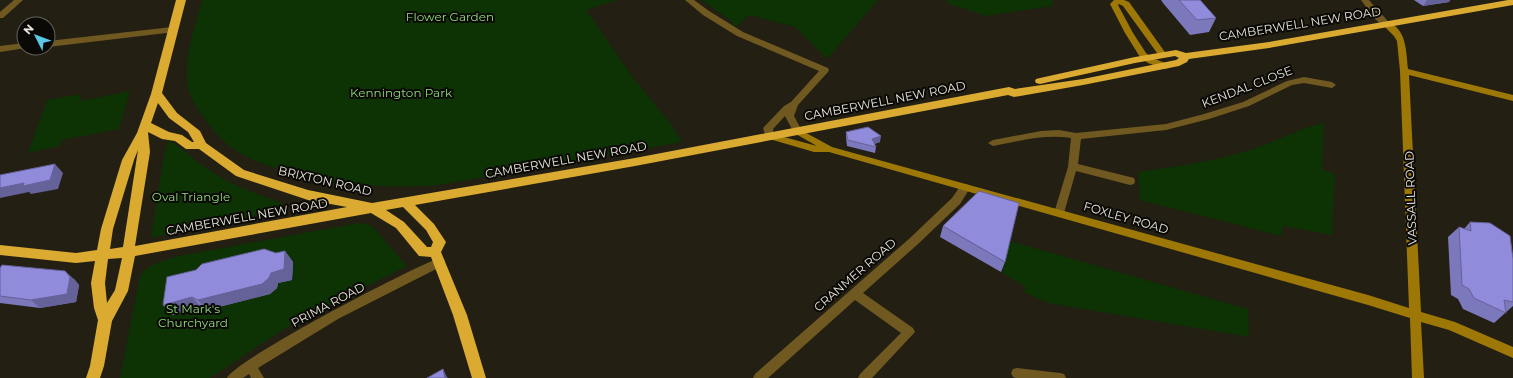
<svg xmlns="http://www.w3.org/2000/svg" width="1513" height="378" viewBox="0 0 1513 378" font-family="Montserrat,sans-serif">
<rect width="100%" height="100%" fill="#231f13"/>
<g fill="#0d3203">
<path d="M202,0h415l-31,10 48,69 37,45 11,18 -243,43c-47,4 -92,0 -138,-10 -24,-6 -50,-13 -70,-28 -10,-7 -18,-17 -25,-26 -8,-11 -16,-22 -18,-35 -5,-29 7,-58 14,-86z"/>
<polygon points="701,0 878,0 827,59 795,27 749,15 736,27 733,25 733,22"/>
<polygon points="947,0 1053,0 1052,6 986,16 947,3"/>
<polygon points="130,91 119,129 62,140 60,146 28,153 47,100 81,94 80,101"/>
<polygon points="1324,123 1322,170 1335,174 1332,235 1283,226 1281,236 1140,200 1138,172 1185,165 1216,159 1247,151 1274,141 1308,127"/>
<path d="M169,140c13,8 24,19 37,28 24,17 51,26 78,36l-8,7 -121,26h-4l13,-82z"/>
<path d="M358,223l10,1 8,6 31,36 -114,57 -83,55h-90l20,-102c8,-12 25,-16 39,-20z"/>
<polygon points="1010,241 1248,309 1249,337 1048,303 1024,292 1026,287 1002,273"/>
</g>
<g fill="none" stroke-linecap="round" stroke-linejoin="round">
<g fill="#705920" fill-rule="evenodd">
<polygon points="14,0 23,0 3,18 0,18 0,12"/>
<polygon points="685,0 694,0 709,11 743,32 828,68 829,70 828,72 798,105 794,116 802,131 800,133 794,133 785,116 773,129 774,136 772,138 766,138 763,128 784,106 791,102 819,71 737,36 703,15"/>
<path d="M1361,0h8c7,9 15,16 22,25l-1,2h-6l-9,-8z"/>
<polygon points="172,27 176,30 175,32 48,47 48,41"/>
<polygon points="24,43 24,48 26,48 0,52 0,46"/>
<path d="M1304,77l28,5 4,3 -4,3 -28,-5 -12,2 -43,21 -40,13 -43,11 -85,9 -3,25 56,14 1,3 -1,3 -4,1 -54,-14 -12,42 -1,3h-8l-1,-3 14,-46 3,-29c-26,-4 -52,3 -78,8l-5,-3 5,-3 48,-9 18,-1 17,3 90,-9 38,-10 39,-12 44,-21z"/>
<polygon points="965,184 969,185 970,188 960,204 918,244 863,293 913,328 915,332 872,378 858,378 860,374 901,333 855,300 768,378 753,378 755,374 910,238 952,198 961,185"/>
<path d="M440,258l4,1 1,3 -1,3 -106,54 -80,49 6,10h-13l-2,-4 -6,4h-16c8,-18 185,-111 213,-120z"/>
<polygon points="1017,368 1060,373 1064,374 1066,378 1016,378 1013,377 1011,373 1013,369"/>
</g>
<g fill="#9e7807" fill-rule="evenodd">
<polygon points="1114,0 1124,0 1129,2 1167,55 1166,57 1160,57 1123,6 1119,4 1118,5 1133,33 1146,53 1152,58 1168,64 1169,66 1168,68 1165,69 1148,63 1140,57 1125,33 1110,4"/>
<path d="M1387,22c20,6 19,30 21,47l105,26v6l-104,-26 12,237 34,10 58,25v11l-64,-28 -28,-8 3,56h-12l-2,-60 -42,-13 -539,-153h-15l-48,-14 -2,-2 5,-3 48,13 -23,-13 -2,-2 5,-3 35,19 7,2 529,146 41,13 -9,-237 -3,-30 -3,-5 -11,-11z"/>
</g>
<path fill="#daaa31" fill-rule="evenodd" d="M176,0h10l-24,93 15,20 23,18 6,12 38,27 64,20 64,13 263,-45 374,-71 6,2 68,-10 93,-19 3,-2 -4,-2 -40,7 -95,21 -4,-1 -1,-2 1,-2 4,-1 95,-21 41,-7 10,3 83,-11 239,-42h5v5l-244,43 -80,11 -2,3 -8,4 -96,19 -69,12 -6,-2 -373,71 -220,39 19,19 12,18 -5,10 26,63 19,63h-14l-19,-63 -22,-58 -12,-1 -23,-28 -25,-15 -236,43 -7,35 -16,30 -8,45 -4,12h-14l4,-12 8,-46 -4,-12 -3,-25 4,-22 -19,2 -76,-8v-10l76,8 21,-3 4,-21 21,-69 15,-27 14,-39zM158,103l11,15 19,14 6,10h-2l-10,-7 -13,-3 -18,-9zM148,132l14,7 13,2 11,8h13l37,27 72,24 39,7 -212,39 15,-94zM138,150l-15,97 -13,2 3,-20 21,-69zM403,207l23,23 7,12 -2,5h-4l-23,-25 -18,-12zM122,258l-7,32 -8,13 -2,-20 3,-24z"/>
</g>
<g fill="#7c78bc">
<polygon points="1161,0 1200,0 1216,18 1209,32 1190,35 1163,3"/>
<polygon points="1414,0 1450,0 1449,2 1423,6"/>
<polygon points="846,132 880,142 874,144 876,147 875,153 847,146 846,138"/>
<polygon points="1470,222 1513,259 1513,306 1494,323 1463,309 1458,299 1451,295 1448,237 1459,227 1464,229"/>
<polygon points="943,226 1005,262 1001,272 940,237"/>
<polygon points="285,251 293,262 292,280 278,283 277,288 270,294 207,310 201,307 172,315 163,305 276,253"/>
<polygon points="0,268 74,279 79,285 76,302 40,308 0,303"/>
</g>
<g fill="#656199">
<polygon points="1427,0 1450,0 1449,2 1423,6"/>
<polygon points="881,136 880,142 871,145 872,139"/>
<polygon points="55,164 63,173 58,189 31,194 29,192 0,198 0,188"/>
<polygon points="285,251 293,262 292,280 278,283 277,288 270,294 207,310 198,300 271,273"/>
<polygon points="65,271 74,279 79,285 76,302 40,308 31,300"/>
<polygon points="192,297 201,307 172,315 163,305"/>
<polygon points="443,369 447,377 448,378 445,378"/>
</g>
<g fill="#908bdb" stroke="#656199">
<polygon points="1179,0 1200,0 1216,18 1197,20"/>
<polygon points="868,127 881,136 872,139 876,147 848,140 846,132"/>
<polygon points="55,164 50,180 23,186 24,183 0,188 0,175"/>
<polygon points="979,191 1019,203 1005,262 943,226"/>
<polygon points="1470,222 1490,223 1510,236 1513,259 1513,302 1504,300 1506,313 1474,298 1469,289 1462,285 1459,227 1471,231"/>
<polygon points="264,249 276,253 285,251 284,269 271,273 269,278 262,284 198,300 192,297 163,305 167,277 196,270 202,264"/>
<polygon points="2,265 65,271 70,277 67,294 31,300 0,296 0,268"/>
<polygon points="443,369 445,378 427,378"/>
</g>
<g text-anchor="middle" stroke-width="4" stroke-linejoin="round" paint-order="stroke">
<g font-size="12" fill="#8ed97b" stroke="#0b0905">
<text x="450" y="21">Flower Garden</text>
<text x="401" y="97">Kennington Park</text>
<text x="191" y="201">Oval Triangle</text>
<text x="193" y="313">St Mark's<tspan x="193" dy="14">Churchyard</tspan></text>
</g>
<g font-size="12" fill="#e9e6de" stroke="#0b0905">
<text transform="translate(1300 24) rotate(-9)" y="4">CAMBERWELL NEW ROAD</text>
<text transform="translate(1247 87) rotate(-21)" y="4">KENDAL CLOSE</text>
<text transform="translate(885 101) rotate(-11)" y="4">CAMBERWELL NEW ROAD</text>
<text transform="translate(566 160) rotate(-10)" y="4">CAMBERWELL NEW ROAD</text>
<text transform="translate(325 181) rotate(13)" y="4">BRIXTON ROAD</text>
<text transform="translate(1411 198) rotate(-92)" y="4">VASSALL ROAD</text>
<text transform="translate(247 217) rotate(-10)" y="4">CAMBERWELL NEW ROAD</text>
<text transform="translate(1126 218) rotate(16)" y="4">FOXLEY ROAD</text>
<text transform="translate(855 275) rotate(-41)" y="4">CRANMER ROAD</text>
<text transform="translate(328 305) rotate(-28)" y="4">PRIMA ROAD</text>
</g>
</g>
<g transform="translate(36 36) rotate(312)"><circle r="19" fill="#0b0905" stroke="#64615c"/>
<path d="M0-3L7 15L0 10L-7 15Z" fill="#5ac8e6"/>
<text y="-6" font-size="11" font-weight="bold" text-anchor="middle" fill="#e9e6de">N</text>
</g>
</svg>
